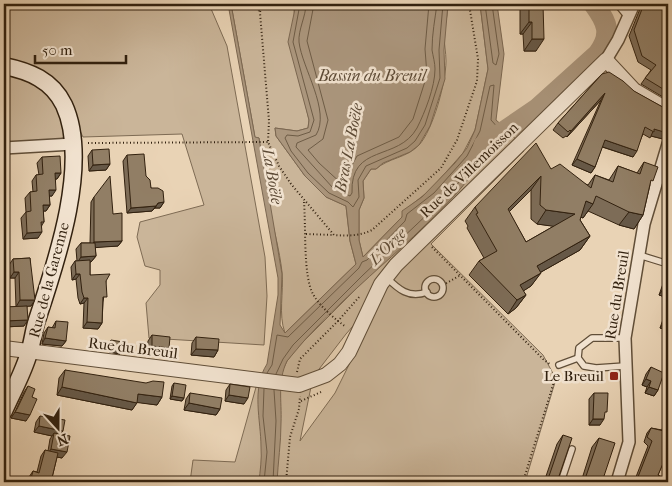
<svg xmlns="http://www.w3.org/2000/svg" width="672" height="486" viewBox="0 0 672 486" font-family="'IM FELL French Canon',serif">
<rect width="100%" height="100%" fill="#e9d3b5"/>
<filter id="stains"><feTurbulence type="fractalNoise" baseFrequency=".004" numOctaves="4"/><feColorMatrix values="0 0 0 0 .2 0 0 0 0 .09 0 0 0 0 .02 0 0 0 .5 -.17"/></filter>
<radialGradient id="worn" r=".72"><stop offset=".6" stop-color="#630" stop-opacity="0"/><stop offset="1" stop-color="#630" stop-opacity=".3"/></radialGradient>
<g fill="#cab599" stroke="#7e6b54" fill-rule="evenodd">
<polygon points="4,4 209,4 227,46 265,257 267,296 264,345 149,338 146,303 160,285 160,270 145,266 137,237 140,222 204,205 182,134 83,137 80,131 60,139 4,144"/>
<path d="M231,4h65l-2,6 6,71 9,39 -1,8 -11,3 -22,-3 1,8 29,40 21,21 20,9 4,35 6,23 -71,69c-7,-19 -1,-40 -3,-61 -5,-44 -24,-89 -23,-134h-4l-2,-12z"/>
<path d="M448,4h32l8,65 -13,61 -12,23 -33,37 -25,20 -3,7 -39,40 -4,-17v-30l5,-12 -1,-17 8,-12h5c12,-11 31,-11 43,-24 14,-15 27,-63 27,-84 0,-9 -2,-17 -2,-27 1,-10 4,-20 4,-30z"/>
<path d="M511,133l13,18 -93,93 112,111 13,24 -31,103h-335l3,-22 42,2 23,-82 23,-6 6,-13 10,-13 69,-69 89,-84 39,-49zM388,286l-53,107 -35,48 13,-64 33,-43z"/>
</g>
<path fill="#ab967d" stroke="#7b6751" d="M228,4h3l24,133 4,1 23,136 -2,51 5,8 71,-69 -6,-23 -4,-35 -20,-9 -21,-21 -29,-40 -1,-8 22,3 11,-3 1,-8 -21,-78 8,-38h152l-4,46 1,29 -15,47 -11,19 -9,7 -27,11 -7,6h-5l-8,12 1,17 -5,12v30l4,17 39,-40v-6l20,-14 33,-34 12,-15 8,-18 13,-61 -8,-65h17l7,50 -8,66 15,13c-23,17 -37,41 -56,62 -53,58 -119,104 -168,166 -10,21 -5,39 -6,62 0,20 -3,39 -4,59h-18c1,-11 3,-23 2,-35 0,-27 -10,-58 6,-83l11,-69v-17z"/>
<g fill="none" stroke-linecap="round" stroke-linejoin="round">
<g stroke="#6e5c46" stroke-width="1">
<polyline points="300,4 293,42 314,120 310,132 298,136 287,135 285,138 291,151 308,173 329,193 348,202 353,207 359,197 358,180 366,166 407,148 415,141 425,125 440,78 439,50 443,4"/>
<path d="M306,4c0,12 -8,26 -7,38 3,26 32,69 17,93l-19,8 -1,4 37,41 17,8 2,-3c-2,-50 46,-31 65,-65 8,-16 18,-41 18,-59 0,-6 -2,-13 -3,-19 0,-16 3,-31 5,-46"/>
<polyline points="314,4 307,41 328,120 323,139 308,150 319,163 342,184 357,156 399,137 413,119 427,75 425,49 429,4"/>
<polyline points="485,4 493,63 496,65 499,54 492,4"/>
<polyline points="267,373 272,365 277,335 288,337 359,268 362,262 367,260 382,245 405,221 407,214 434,193 467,156 480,131 490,86 494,85 491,120 501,131 501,135 490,143 451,192 363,275 293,345 283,359 276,374"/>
<polyline points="264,482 267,452 263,416 264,389"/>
<polyline points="273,482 276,421 274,390"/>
</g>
<path stroke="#ab967d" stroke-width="21" d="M484,145l53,-36 61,-55c15,-20 9,-32 -4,-50"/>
<defs>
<g id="service">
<polyline points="617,4 627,16"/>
<polyline points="639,255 668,264"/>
<path d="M386,277c12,12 23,22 41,15"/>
<circle cx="434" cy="288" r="9"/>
<polyline points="625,338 592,338 579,348 578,358 584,366 596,368 625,366"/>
<polyline points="559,365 578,358"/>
<polyline points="561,482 572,449"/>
</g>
<g id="minor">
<polyline points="606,60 618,40 634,4"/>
<polyline points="4,148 73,144"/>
<polyline points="617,482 629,442 625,338 644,224 668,144"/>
</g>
<polyline id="tertiary" points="4,348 299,385 326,375 340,364 349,352 381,284 396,265 606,60 634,90 668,110"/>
<path id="secondary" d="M4,66c25,5 48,14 60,39 27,58 -9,161 -28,218 -3,11 -4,22 -8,33 -6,19 -16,37 -24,55"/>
</defs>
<use href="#service" stroke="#604e38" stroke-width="8"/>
<use href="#minor" stroke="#604e38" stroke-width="14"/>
<use href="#tertiary" stroke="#604e38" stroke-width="16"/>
<use href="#secondary" stroke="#32210f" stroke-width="19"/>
<g stroke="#32210f" stroke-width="2" stroke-dasharray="1 2.5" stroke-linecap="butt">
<polyline points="256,4 259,11"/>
<path d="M261,4l-1,9 9,108 -1,21 11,24 12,18 43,51c14,1 26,1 38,-5l69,-62 16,-28 20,-59 1,-22 -9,-55"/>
<polyline points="88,143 268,142"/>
<path d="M304,202c2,23 -1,74 9,92 7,13 22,25 33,33"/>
<polyline points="306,234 334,235"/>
<polyline points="432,247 543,359 551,365"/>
<polyline points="443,285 459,276"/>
<polyline points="297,372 300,359 338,321 360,296"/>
<polyline points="301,401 321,392"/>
<polyline points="286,482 290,437 299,409 300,396"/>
<polyline points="523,482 557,372"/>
</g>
<use href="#service" stroke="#f1e2cf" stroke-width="5.5"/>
<use href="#minor" stroke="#f1e2cf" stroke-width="11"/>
<use href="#tertiary" stroke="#f1e2cf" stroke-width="14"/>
<use href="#secondary" stroke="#f1e2cf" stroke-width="16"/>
</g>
<g fill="#7d6c57" stroke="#32210f" fill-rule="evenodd">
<polygon points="520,4 543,4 536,51 524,51 523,34 520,34"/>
<polygon points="642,4 667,4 668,5 668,100 641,84 651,70 638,62 629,36"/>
<polygon points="602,74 668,110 668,137 663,139 651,136 650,138 643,134 633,157 602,147 595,167 591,173 572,165 601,100 567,137 566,136 563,138 553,130 558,123"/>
<polygon points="92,150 110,164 106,170 89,171 88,156"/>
<polygon points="127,155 146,176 151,188 164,202 160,208 155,208 152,211 127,213 123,161"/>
<polygon points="42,157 61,173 57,179 55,179 52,196 49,196 50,205 46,211 43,211 44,222 42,225 38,238 23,239 21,218 26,212 25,198 30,192 33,192 32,181 36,175 39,175 37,163"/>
<path d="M644,162l6,23 -7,30 -9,14 -15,-4 -31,-14 -5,7 -2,-1 -1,3 10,16 -10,14 -39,22 -10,14 -8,5 3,4 -10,13 -8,6 -39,-39 10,-14 5,-3 -17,-30 1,-2 -3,-5 10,-14 76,-38 37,16 7,-10 14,5 9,-14 19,7zM531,190v29l6,5 17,2 -28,16 -17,-30z"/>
<polygon points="668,183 668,203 663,201"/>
<polygon points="94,197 113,214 122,241 118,246 95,247 96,256 91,262 90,262 90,275 106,281 103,302 102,323 98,329 83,328 84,303 80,304 78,298 76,279 72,280 71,267 75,261 77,261 76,249 81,243 90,243 91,202"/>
<polygon points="30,258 31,306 27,306 24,326 4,327 4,307 16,307 15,278 10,278 9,265 13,259"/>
<polygon points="668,275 668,298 659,295 664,281"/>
<polygon points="668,308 668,330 660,328 666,311"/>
<polygon points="56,321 66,341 62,346 42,344 44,333 48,327 52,328"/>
<polygon points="152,335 165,354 147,352 148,341"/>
<polygon points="196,337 218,350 214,357 191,355 192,343"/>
<polygon points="111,340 120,354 109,352 109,343"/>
<polygon points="651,367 658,390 654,396 645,393 647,387 642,385 646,374"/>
<polygon points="65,370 162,397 157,405 137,402 132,410 57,395 59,378"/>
<polygon points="174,383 184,398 182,401 170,399 172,386"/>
<polygon points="230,384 244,404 225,401 226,390"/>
<polygon points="28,386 32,397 26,421 11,418 14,414 24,392"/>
<polygon points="190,393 220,409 216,415 184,410 186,399"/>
<polygon points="594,393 600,425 589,425 589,399"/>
<polygon points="40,416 60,434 62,458 57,457 51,482 27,482 29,477 33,471 37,472 41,456 45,450 48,451 50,439 52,436 34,432 36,422"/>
<polygon points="667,421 668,422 668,454 667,453 658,475 668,482 634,482 648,446 644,442 647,433 651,428 662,430 663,426"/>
<polygon points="563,435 557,482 544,482 557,444"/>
<polygon points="599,438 602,482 581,482 592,447"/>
</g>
<g fill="#665847" stroke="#32210f">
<polygon points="529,22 532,22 523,34 520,34"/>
<polygon points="532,39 544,39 536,51 524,51"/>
<polygon points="605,93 601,100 567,137 571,131"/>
<polygon points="654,129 668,132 668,137 663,139 651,136"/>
<polygon points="605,140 637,151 633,157 600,146"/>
<polygon points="577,159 595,167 591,173 572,165"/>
<polygon points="110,164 106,170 89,171 93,165"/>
<polygon points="55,173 61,173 57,179 51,179"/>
<polygon points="541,176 531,190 498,223 508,209"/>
<polygon points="4,177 8,177 4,183"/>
<polygon points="49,190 56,190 52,196 45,196"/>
<polygon points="667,195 668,196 668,203 663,201"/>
<polygon points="586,201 593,204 583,218 576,215"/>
<polygon points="164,202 160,208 155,208 158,203"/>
<polygon points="43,205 50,205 46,211 39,211"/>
<polygon points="156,206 152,211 127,213 131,208"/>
<polygon points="546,210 575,214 565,228 537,224"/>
<polygon points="629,212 643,215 634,229 619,225"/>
<polygon points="42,232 38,238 23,239 27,233"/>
<polygon points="590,236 580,250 527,280 537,266"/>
<polygon points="122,241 118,246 90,248 94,242"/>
<polygon points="96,256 91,262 77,263 81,257"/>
<polygon points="14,272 19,272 15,278 10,278"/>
<polygon points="541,273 531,286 514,297 520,285"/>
<polygon points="76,274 80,274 76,279 72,280"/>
<polygon points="663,289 668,290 668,298 659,295"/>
<polygon points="526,295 516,308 508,314 517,300"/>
<polygon points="84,298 88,298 84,303 80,304"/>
<polygon points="20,300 35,300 31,306 16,307"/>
<polygon points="28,320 24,326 4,327 4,321"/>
<polygon points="87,322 102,323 98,329 83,328"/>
<polygon points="664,322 668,323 668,330 660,328"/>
<polygon points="45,338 66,341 62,346 42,344"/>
<polygon points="152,346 169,348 165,354 147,352"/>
<polygon points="111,349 122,351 120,354 109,352"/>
<polygon points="196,349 218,350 214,357 191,355"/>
<polygon points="646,379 651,381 647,387 642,385"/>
<polygon points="62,387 137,403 132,410 57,395"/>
<polygon points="649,387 658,390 654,396 645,393"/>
<polygon points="138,394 162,397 157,405 133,402"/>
<polygon points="229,395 248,398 244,404 225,401"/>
<polygon points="172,396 184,398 182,401 170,399"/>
<polygon points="189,403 220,409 216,415 184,410"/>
<polygon points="15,412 30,415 26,421 11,418"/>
<polygon points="593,419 604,419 600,425 589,425"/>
<polygon points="39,426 63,431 58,437 54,433 52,436 34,432"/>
<polygon points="51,449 67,452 62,458 47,455"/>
</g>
<g fill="#917e65" stroke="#32210f" fill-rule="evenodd">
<polygon points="529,4 543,4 544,39 532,39 532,22 529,22"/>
<polygon points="644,4 667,4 668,5 668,92 645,78 656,65 642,56 634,30"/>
<polygon points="609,72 623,81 634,91 668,110 668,132 667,133 654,129 654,132 645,127 637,151 605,140 595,167 577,159 605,93 571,131 570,130 568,132 558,123 602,74"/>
<path d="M536,143l15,26 9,-5 31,24 4,-13 18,7 5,-16 22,8 4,-12 14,5 -5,14 -2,-1 -8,35 -14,-3 -33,-16 -3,8 -7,-3 -6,19 10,16 -53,30 4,7 -21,12 6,10 -9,5 -38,-39 18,-10 -21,-37 2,-1 -3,-6zM541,176l-1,29 6,5 29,4 -49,28 -18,-33z"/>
<polygon points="109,149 110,164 93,165 92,150"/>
<polygon points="144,154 146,176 150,180 151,188 158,188 163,191 164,202 158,203 156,206 131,208 127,155"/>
<polygon points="60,156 61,173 55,173 56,190 49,190 50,205 43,205 44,222 41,222 42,232 27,233 26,212 31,211 30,192 37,191 36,175 43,174 42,157"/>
<polygon points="4,162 7,162 8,177 4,177"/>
<polygon points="110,176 113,214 122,213 122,241 94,242 94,197"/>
<polygon points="81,243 95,243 96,256 81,257"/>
<polygon points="30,258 35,300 20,300 19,272 14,272 13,259"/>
<polygon points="90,260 90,275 110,274 106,281 107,297 103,297 102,323 87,322 88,298 84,298 82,292 80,274 76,274 75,261"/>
<polygon points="668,275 668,290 663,289"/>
<polygon points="27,306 28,320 4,321 4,307"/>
<polygon points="668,310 668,323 664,322"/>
<polygon points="56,321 68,322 66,341 45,338 48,327 55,328"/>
<polygon points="152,335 170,337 169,348 152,346"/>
<polygon points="196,337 219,339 218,350 196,349"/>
<polygon points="111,340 123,342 122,351 111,349"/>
<polygon points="651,367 664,373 658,390 649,387 651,381 646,379"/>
<polygon points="65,370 146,383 153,381 164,382 162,397 138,394 137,403 62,387"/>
<polygon points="174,383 186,385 184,398 172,396"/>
<polygon points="230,384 250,387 248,398 229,395"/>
<polygon points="28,386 35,389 32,397 37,399 30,415 15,412 17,409"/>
<polygon points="190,393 222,398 220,409 189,403"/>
<polygon points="594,393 608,393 607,412 605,412 604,419 593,419"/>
<polygon points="40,416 65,420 63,431 39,426"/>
<polygon points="667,421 668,422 668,452 658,475 668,480 668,482 636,482 652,441 647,437 651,428 664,431"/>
<polygon points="54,433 70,436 67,452 51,449"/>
<polygon points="563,435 572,438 557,482 547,482"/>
<polygon points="599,438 615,443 602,482 584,482"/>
<polygon points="45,450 58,453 51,482 30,482 33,471 39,473"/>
</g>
<rect fill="#8f2418" stroke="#f1e2cf" stroke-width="2" x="609" y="371" width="10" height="10" rx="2.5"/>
<g text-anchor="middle" stroke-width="5" stroke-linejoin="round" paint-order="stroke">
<g font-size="15" fill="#32210f" stroke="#f1e2cf">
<text transform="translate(469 170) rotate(-44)" y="5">Rue de Villemoisson</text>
<text transform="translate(49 280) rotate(-75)" y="5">Rue de la Garenne</text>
<text transform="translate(617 295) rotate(-81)" y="5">Rue du Breuil</text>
<text transform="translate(133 348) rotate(7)" y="5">Rue du Breuil</text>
</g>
<g font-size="15" fill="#32210f" stroke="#f1e2cf" text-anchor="end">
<text x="604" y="381">Le Breuil</text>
</g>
<g font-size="16" font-style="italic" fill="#5c4a36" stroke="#f1e2cf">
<text x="372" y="81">Bassin du Breuil</text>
<text transform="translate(348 148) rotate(-79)" y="6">Bras La Boële</text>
<text transform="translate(273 176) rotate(80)" y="6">La Boële</text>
<text transform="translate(387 246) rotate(-45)" y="6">L'Orge</text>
</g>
</g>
<rect width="672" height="486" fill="none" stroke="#e9d3b5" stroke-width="20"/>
<rect x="5" y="5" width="662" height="476" fill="none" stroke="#32210f" stroke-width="2.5"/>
<rect x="10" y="10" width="652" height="466" fill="none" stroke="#32210f"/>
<g transform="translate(58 428) rotate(159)" stroke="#f1e2cf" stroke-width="4" paint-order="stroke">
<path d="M0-4L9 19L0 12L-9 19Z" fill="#32210f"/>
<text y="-8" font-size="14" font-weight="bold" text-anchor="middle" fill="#32210f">N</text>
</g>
<path d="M35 55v8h91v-8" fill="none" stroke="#32210f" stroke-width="2.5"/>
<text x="42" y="55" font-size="15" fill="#32210f" stroke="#f1e2cf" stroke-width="4" paint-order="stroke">50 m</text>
<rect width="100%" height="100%" filter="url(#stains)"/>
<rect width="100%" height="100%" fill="url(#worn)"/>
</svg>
